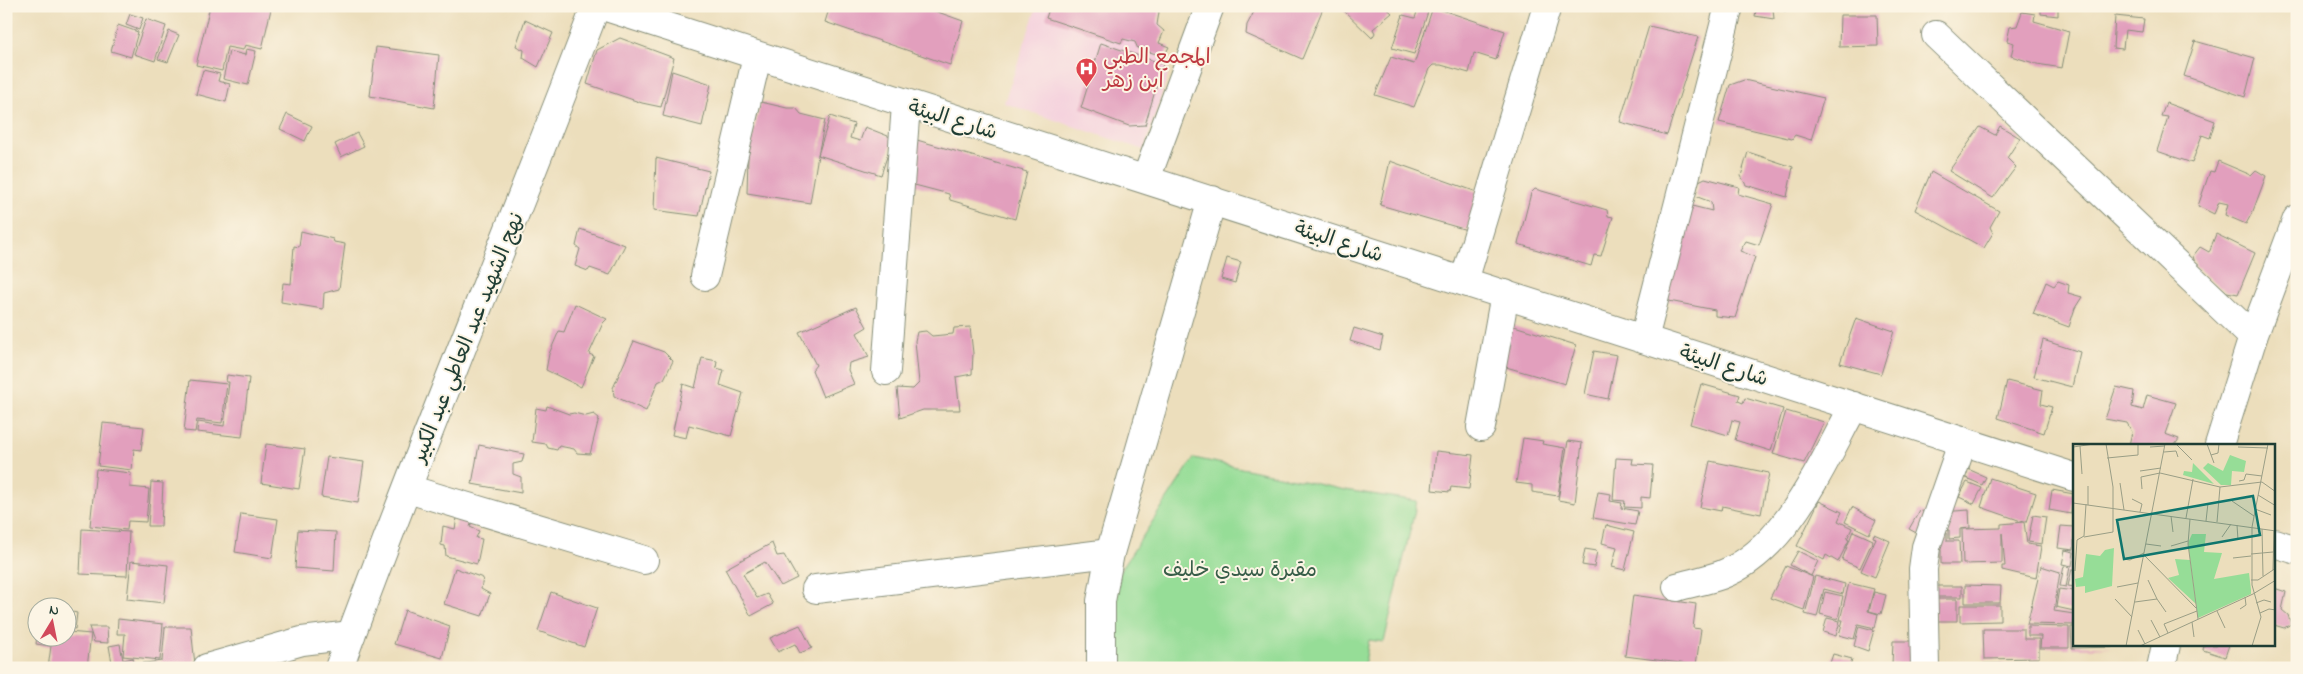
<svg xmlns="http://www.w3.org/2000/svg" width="2303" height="674" viewBox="0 0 2303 674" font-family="'Indie Flower','Playpen Sans Arabic',sans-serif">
<rect width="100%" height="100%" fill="#fcf5e5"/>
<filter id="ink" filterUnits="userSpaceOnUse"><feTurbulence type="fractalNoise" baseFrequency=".02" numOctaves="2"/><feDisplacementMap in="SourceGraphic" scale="10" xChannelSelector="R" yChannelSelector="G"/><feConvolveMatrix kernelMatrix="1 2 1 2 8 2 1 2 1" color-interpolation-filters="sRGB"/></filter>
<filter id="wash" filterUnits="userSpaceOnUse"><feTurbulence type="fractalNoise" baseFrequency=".0096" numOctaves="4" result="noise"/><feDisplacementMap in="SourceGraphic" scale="20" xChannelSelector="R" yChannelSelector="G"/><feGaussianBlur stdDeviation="1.12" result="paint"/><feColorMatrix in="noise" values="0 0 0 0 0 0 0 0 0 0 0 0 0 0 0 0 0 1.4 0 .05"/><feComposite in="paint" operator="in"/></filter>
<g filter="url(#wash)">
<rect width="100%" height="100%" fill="#ecdebc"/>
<polygon fill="#f4cfdd" points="1037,6 1164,6 1158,18 1164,31 1159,43 1169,47 1163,64 1169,71 1144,150 1004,103"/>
<polygon fill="#96dd97" stroke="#5a8d66" points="1194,458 1345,490 1417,501 1384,642 1369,640 1364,668 1110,668 1109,588"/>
<g id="blocks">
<g fill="#e29fbd">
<polygon points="148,6 163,6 161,11"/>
<polygon points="210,6 261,6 271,9 262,49 245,45 243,50 227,47 222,71 196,65"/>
<polygon points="830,6 921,6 963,21 950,65 825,22"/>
<polygon points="1050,6 1157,6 1156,9 1159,12 1157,25 1164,31 1159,43 1169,47 1164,56 1138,49 1135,42 1123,39 1121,43 1046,18"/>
<polygon points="1257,6 1324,6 1302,59 1246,34 1247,25"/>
<polygon points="1339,6 1384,6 1392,13 1373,29 1375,33 1372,38"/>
<polygon points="1419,6 1430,6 1414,54 1392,48 1403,15 1415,18"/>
<polygon points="1757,6 1787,6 1786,11 1773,9 1774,19 1755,16"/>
<polygon points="2041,6 2058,6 2058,16 2041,14"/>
<polygon points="1433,7 1505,31 1496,60 1474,53 1469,73 1441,65 1433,65 1429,69 1414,107 1375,95 1391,57 1414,64"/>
<polygon points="2022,12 2035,14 2034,21 2069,31 2062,68 2037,64 2011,56 2014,43 2007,41 2010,27 2017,26"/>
<polygon points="130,14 143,18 139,30 126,25"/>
<polygon points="1840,15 1877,15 1878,46 1839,47"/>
<polygon points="2115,16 2144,19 2142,32 2125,30 2123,49 2113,48"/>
<polygon points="146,19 166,26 155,61 134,54"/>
<polygon points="525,20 553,33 538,67 523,58 524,50 516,46"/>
<polygon points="118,25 138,32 131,57 111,51"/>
<polygon points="1649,26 1698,37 1667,135 1620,122"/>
<polygon points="169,31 179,35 168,62 158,59"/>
<polygon points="620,38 674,58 661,107 642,103 587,84 597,50"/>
<polygon points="2195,41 2255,58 2245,97 2184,76"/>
<polygon points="1101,43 1163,64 1145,125 1129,126 1081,108"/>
<polygon points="376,47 439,55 434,108 370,96"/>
<polygon points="246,49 256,51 248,85 223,79 229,51 245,55"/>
<polygon points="203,70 220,74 218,81 230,84 226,102 196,94"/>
<polygon points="672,71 711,84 702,126 663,116"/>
<polygon points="1744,80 1824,98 1811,140 1795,135 1792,139 1719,122 1730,85"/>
<polygon points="761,102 787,108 796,108 801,114 825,120 818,155 830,116 854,124 850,138 860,141 865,127 893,138 881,175 818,155 810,203 747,193 748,156"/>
<polygon points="2166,103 2215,121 2210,138 2202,135 2192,163 2157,151 2168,117 2161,116"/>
<polygon points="287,114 312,126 305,141 280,129"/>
<polygon points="2000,126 2020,138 2007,158 2016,167 1993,198 1949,171 1980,127 1995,135"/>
<polygon points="357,133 364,146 341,157 335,144"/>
<polygon points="917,140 1027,172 1015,219 950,200 949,194 907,183"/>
<polygon points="1748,152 1793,167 1787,197 1746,185 1741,176"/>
<polygon points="656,158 709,171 699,216 654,210"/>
<polygon points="1390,161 1477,192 1467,230 1380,205"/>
<polygon points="2218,161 2251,175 2256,170 2266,176 2253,211 2246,224 2225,215 2228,204 2219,202 2214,214 2198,206 2210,171 2214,172"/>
<polygon points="1931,172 1999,211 1990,227 1993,233 1984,248 1915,210"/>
<polygon points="1705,178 1739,187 1738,194 1773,204 1759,245 1746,241 1740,251 1755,257 1735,318 1715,316 1715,310 1669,301 1666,292 1688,205 1712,211 1711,202 1695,196 1699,181"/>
<polygon points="1535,189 1607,210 1608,216 1613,217 1601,256 1594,255 1591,266 1518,244 1531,193"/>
<polygon points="580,229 625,245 610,275 590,268 588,271 575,266 580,249 576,246"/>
<polygon points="301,231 333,239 334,242 345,244 339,289 324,293 323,309 281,302 283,283 291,284 294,246 299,247"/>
<polygon points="2216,234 2255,253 2238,294 2227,292 2196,267 2193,256 2200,247 2209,252"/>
<polygon points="1227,258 1241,262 1235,283 1221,279"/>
<polygon points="2058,281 2069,285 2068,293 2082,297 2075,308 2069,327 2033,314 2046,282 2054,286"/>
<polygon points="575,304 607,319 603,323 589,354 594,356 581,387 546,370 549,354 559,331 564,332"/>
<polygon points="856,307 867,327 857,333 869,357 849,363 848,370 854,384 823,397 812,370 816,365 799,332"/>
<polygon points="1856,318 1894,331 1881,374 1840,363"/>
<polygon points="1511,325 1576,345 1565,384 1499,365"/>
<polygon points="970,327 973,353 972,374 956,377 960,410 923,410 900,418 897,388 913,389 919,383 915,341 917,332 926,331 932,336 953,334 954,328"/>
<polygon points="1354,328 1383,337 1380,350 1350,341"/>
<polygon points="2043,340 2080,352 2072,387 2034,377"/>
<polygon points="634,341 664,352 673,361 664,379 658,382 646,411 614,396 613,388"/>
<polygon points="1594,351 1617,355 1608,399 1585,394"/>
<polygon points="702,358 717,361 716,368 724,370 720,385 743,393 731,436 689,425 686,438 672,435 683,384 695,388"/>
<polygon points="227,375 249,378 242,437 197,432 198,422 224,426 229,382 226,382"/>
<polygon points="190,380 227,384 222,423 197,420 195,432 184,431"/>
<polygon points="2007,381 2043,390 2041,404 2052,407 2044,433 1998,418"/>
<polygon points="1701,384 1740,395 1738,401 1743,403 1745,398 1783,409 1771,451 1735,440 1740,422 1732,420 1728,435 1690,424"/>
<polygon points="2116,387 2134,391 2132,407 2143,410 2147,395 2176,403 2165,434 2179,439 2175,445 2129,445 2132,432 2127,423 2105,419"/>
<polygon points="547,406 569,414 574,413 586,416 594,414 599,418 590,454 577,453 574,449 559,446 557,450 548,448 546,444 532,442 536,408 546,410"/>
<polygon points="1786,411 1824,422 1804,463 1773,454"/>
<polygon points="103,423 144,427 141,450 134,449 132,470 98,466"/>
<polygon points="1523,438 1543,441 1542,444 1565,448 1558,496 1532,492 1532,485 1516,483"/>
<polygon points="1568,441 1582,443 1575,503 1558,500"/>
<polygon points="266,444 305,449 299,489 261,483"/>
<polygon points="479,445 524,454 522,462 513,464 513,474 521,477 521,493 472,484"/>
<polygon points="1436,451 1473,455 1469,489 1451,487 1450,492 1432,490"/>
<polygon points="327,457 364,462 358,503 321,497"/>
<polygon points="1616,458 1633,459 1632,464 1653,465 1650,498 1641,497 1641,508 1624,507 1625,501 1613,500"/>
<polygon points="1710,461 1769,473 1761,514 1722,506 1721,511 1700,507"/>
<polygon points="96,469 131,473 130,487 149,489 146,522 128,521 127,530 90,526"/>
<polygon points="1968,469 1986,477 1982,485 1964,477"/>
<polygon points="1990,478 2036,493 2027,522 2024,522 2027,544 2041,546 2036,578 2002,570 2002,566 2005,566 2002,533 2002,563 1963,564 1962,529 2001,528 2001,524 2024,522 1981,507"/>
<polygon points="151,482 163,483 161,526 148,526"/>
<polygon points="1967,482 1982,488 1974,504 1959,497"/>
<polygon points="2052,490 2074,494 2071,514 2049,510"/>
<polygon points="1598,492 1611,494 1610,501 1622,503 1621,508 1638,511 1635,525 1593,518"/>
<polygon points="1819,501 1842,512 1838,521 1852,528 1847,539 1849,540 1838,562 1826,555 1824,560 1797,546"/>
<polygon points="1852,507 1876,520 1869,534 1845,522"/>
<polygon points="1920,510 1931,516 1920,535 1909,529"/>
<polygon points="1969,510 1970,528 1960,529 1960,538 1949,539 1949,530 1942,530 1941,512"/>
<polygon points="241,514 278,519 272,558 235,552"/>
<polygon points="2033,515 2046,517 2042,544 2028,542"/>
<polygon points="457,518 472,521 470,527 479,531 476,538 482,539 477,564 446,556 445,546 441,545 443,526 455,529"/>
<polygon points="1606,525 1634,532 1625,570 1612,567 1617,547 1602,543"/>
<polygon points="2061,526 2074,527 2074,550 2058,548"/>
<polygon points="82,529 129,532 127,576 80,574"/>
<polygon points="298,530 336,532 334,571 295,568"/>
<polygon points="1853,531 1873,540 1860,568 1842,560"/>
<polygon points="1947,533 1947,541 1959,541 1960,564 1941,564 1941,549 1937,549 1936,534"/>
<polygon points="1874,534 1890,541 1875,577 1861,571 1876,538 1873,537"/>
<polygon points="772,543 777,556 784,555 797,578 781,586 765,562 743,574 757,598 767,594 773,604 751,616 725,569"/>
<polygon points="1585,549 1597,551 1594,567 1582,565"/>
<polygon points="2065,550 2074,552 2072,566 2062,564"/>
<polygon points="1798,551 1818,561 1811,576 1790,565"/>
<polygon points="131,561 168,565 164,603 127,599"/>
<polygon points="1786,566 1813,577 1804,610 1770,598"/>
<polygon points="2041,566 2060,572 2054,611 2074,614 2074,625 2027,624"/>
<polygon points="2064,566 2070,567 2066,587 2060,586"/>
<polygon points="455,568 483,578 481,589 490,594 482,616 444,604"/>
<polygon points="2072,569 2074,569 2074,587 2068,586"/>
<polygon points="1815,576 1845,584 1843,594 1824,589 1817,617 1805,614"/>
<polygon points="1849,583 1874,589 1868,611 1878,614 1875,628 1858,624 1854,639 1839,635 1843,620 1840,620"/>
<polygon points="1965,585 2001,586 2000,603 1965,603"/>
<polygon points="1935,586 1962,586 1962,597 1934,597"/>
<polygon points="2274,588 2286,592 2282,610 2288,615 2291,624 2284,628 2274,625"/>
<polygon points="2059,589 2074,591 2074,611 2056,607"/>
<polygon points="551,592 597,608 584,647 538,631"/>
<polygon points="1825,592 1843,596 1838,619 1820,614"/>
<polygon points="1874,592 1886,595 1881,614 1869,611"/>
<polygon points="1633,595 1696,604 1693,628 1701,629 1696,665 1625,656"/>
<polygon points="1934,599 1957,599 1957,621 1935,621"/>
<polygon points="1960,605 2000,605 2000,621 1960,622"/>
<polygon points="405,610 450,626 442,658 394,644"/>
<polygon points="68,611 77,613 75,629 68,627"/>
<polygon points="1827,618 1840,621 1836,636 1823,632"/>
<polygon points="118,619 163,624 160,660 123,656 125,634 117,634"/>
<polygon points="800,625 812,648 800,653 795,644 778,652 770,638"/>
<polygon points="1859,626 1874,630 1868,651 1854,646"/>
<polygon points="2028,626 2069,627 2069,648 2040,648 2041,636 2028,636"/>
<polygon points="89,627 107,627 108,643 94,642"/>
<polygon points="165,627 191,627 195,665 185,668 137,668 136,664 162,661"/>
<polygon points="2071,627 2074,627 2074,645 2112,647 2072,648"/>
<polygon points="1983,629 2024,629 2024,639 2039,639 2039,658 1984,659"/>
<polygon points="68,632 91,634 87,668 48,668 51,646 36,644 37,636 68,636"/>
<polygon points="1893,641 1920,641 1919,665 1892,664"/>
<polygon points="120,644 123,660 133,658 135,668 113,668 109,646"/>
<polygon points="2204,645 2229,645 2225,657 2203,650"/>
<polygon points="1833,654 1852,659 1850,668 1829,666"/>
<polygon points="2039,663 2077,665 2077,668 2039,668"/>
<rect x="1984" y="664" width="54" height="4"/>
</g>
</g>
</g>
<g filter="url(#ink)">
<use href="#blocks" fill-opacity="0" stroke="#868e78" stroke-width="1"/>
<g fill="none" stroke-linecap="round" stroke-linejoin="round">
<defs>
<g id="minor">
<polyline points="603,6 2074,477"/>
<polyline points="1936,35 2253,337"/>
<polyline points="1146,179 1210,6"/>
<polyline points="705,276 757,57"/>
<polyline points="1464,281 1547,6"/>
<polyline points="1644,339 1729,6"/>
<polyline points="886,371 906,105"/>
<polyline points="1481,427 1505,294"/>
<polyline points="2219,445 2253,337 2297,219"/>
<polyline points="408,489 644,560"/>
<polyline points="2274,543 2297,550"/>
<path d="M1677,587c14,-4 30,-7 44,-12 66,-25 101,-112 133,-169"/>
<polyline points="816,589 1110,553"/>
<polyline points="207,668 302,641 351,635"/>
<path d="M339,668c81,-223 173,-441 257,-662"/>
<polyline points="1101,668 1101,601 1110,553 1212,200"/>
<polyline points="1925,668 1923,569 1926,547 1963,441"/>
<polyline points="2161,668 2166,645"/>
</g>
</defs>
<use href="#minor" stroke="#868e78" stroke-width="30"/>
<use href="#minor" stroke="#fff" stroke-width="28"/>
</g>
</g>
<defs>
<symbol id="hospital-pin" viewBox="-11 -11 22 30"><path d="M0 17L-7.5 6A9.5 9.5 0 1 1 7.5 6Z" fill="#e0444e" stroke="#fcf5e5"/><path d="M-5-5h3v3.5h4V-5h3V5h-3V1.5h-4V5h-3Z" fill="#fff"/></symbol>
</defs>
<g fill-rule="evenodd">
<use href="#hospital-pin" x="1074" y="56" width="25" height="34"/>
</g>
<g text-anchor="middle" stroke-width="4" stroke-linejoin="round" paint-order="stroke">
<g font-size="21" fill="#be3a42" stroke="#fcf5e5" text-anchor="start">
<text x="1103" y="63">المجمع الطبي<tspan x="1103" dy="24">ابن زهر</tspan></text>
</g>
<g font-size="21" fill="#1f3d34" stroke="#fcf5e5">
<text transform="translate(953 119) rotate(17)" y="7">شارع البيئة</text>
<text transform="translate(1339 241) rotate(18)" y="7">شارع البيئة</text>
<text transform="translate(467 337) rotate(-68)" y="7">نهج الشهيد عبد العاطي عبد الكبير</text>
<text transform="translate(1724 365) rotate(18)" y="7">شارع البيئة</text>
</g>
<g font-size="21" fill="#375d48" stroke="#fcf5e5">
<text x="1240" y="576">مقبرة سيدي خليف</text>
</g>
</g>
<g transform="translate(2073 444)">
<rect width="202" height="202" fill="#ecdebc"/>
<path d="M157,11l16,6 -2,11 -12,-1 -1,14h-10l-18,-17 5,-5 15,8zM120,19l21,21 -31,-9 1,-4 8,1zM119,90h14l-2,18 18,1 -8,26 35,-6 2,17v4l-53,24 -10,-75zM41,104l-2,38 -27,7v-7l-9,1 -1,-8 8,-2 3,-23 14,2 5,-6zM102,115l15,1 6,44 -28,-26 11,-3z" fill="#96dd97"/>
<path fill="none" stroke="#9a9e86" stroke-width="1" d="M103,0l16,16M134,0l7,19M7,2l2,28M0,3l21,-3M77,3l15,-1M165,3l30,1M91,8l12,-1 2,6M138,11l7,-2 1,-9M34,14l31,-3v-11M67,27l21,-3M166,37l5,-1 2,-6 16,2M47,39l4,27M15,42v19M69,45l-1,-12 19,-4 60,14 42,-5 14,10M185,51l18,11M59,55l10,5 -2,8M159,57l22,15M0,59l203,28M182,65l16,6M98,72l2,16M113,74l7,-39M117,75l-2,25 10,75M133,77l2,-18M144,78l3,-35M164,81l1,15M189,85l1,47M11,93l29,-5v-45l-7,-43M149,93l9,-13M73,100l15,2M98,102l17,-5M178,110l22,-2M71,111l52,53M160,114l18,-2M50,115l7,1 14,-7M200,126l1,-39M2,127l2,-31 7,-4 2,-32M75,136l9,19M178,136h7l18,-12M44,143l21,-4M42,155l17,18M62,158l22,-3 9,13M183,159l8,-3 7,2M167,165l6,-4 -1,-8M144,167l8,17M187,169l9,-4 7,1M78,176l9,17M119,178l2,15M65,186l7,14M95,189l-4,-9 33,-13M53,202l39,-202M67,202l113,-52 23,-14M179,202l9,-29 -9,-32v-58l16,-83"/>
<path fill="#0f766e" fill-opacity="0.15" stroke="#0f766e" stroke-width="2.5" d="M180,52l7,39 -136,24 -7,-39z"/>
<rect width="202" height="202" fill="none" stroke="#1f3d34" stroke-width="2.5"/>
</g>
<rect width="2303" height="674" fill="none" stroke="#fcf5e5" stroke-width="25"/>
<g transform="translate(52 622) rotate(10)"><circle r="24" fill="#fcf5e5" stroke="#a4ab9e"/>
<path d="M0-4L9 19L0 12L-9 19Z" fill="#d1495b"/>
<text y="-8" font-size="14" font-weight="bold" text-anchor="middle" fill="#1f3d34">N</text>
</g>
</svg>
